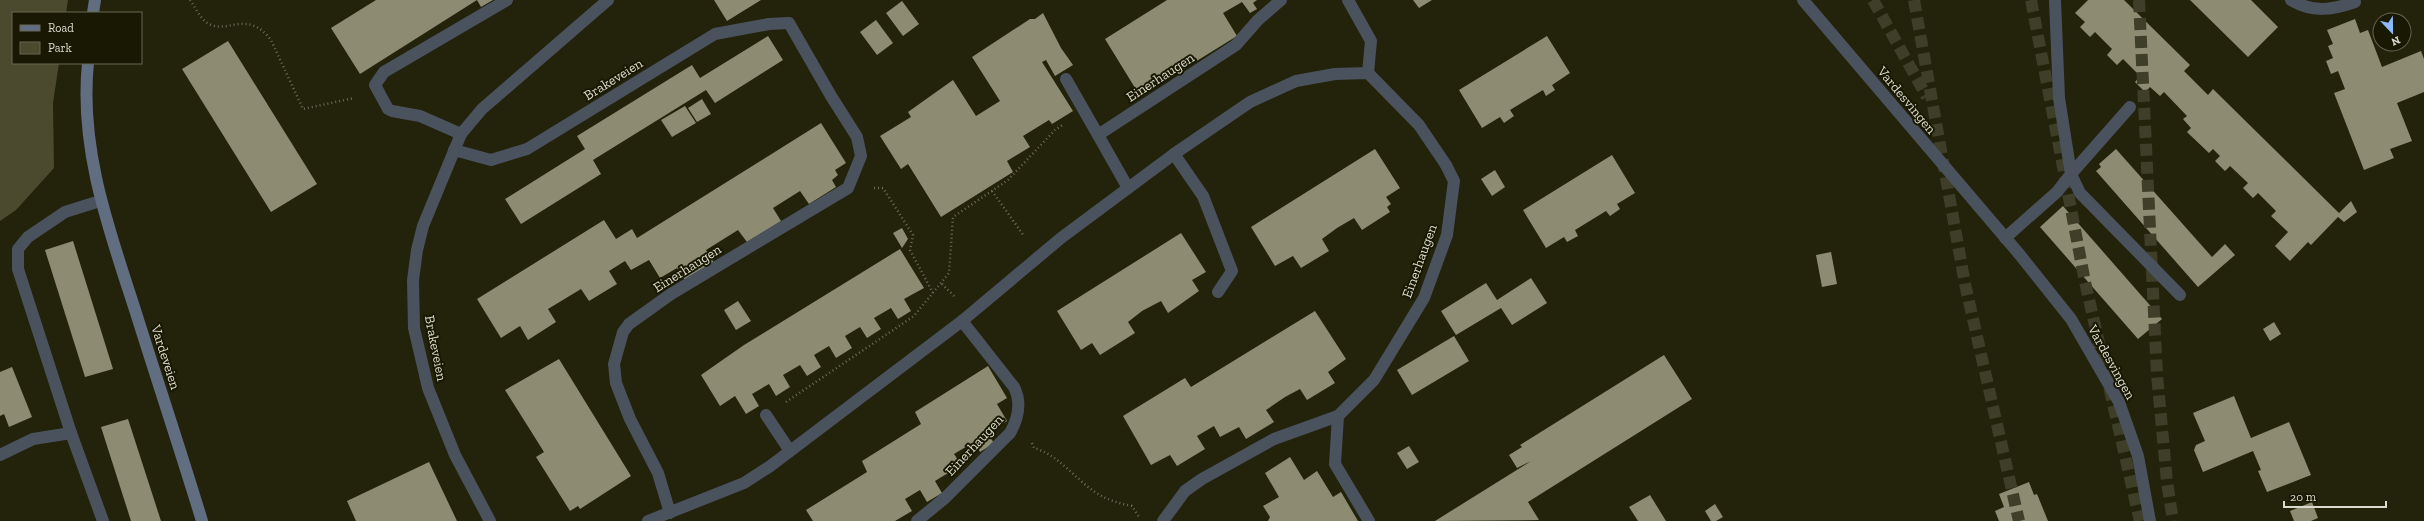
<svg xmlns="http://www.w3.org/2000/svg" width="2424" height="521" viewBox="0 0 2424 521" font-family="'Zilla Slab',serif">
<rect width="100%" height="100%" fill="#23220b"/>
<polygon fill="#4b4a2e" points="0,0 68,0 66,13 13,13 13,63 59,63 53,103 54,168 16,210 0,221"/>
<g fill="#8d8c72">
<polygon points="376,0 477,0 360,74 331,28"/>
<polygon points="477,0 493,0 481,7"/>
<polygon points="714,0 761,0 727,21"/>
<polygon points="1167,0 1257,0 1253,3 1257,9 1250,13 1242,2 1223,13 1237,36 1140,96 1105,39"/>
<polygon points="1413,0 1432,0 1419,8"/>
<polygon points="2088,0 2124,0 2190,65 2184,71 2208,95 2213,89 2339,213 2351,201 2357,212 2344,222 2338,217 2311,245 2308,242 2290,261 2275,246 2288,232 2271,216 2276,211 2258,193 2253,198 2243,188 2248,183 2230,166 2225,171 2215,161 2220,156 2213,149 2209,153 2189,134 2187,132 2191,128 2183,119 2187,116 2164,92 2160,96 2150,87 2145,92 2135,82 2140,76 2123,59 2117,65 2107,55 2112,49 2095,32 2090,37 2080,27 2085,22 2075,13"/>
<polygon points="2190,0 2251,0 2278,27 2248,57"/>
<polygon points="902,1 919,24 903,36 886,13"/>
<polygon points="1043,13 1061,48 1073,65 1055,76 1046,60 1042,62 1073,111 1052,124 1049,120 1023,136 1030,147 1007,161 1013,172 941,217 908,164 901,169 880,136 911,117 908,112 953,80 976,116 1000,101 972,57 1030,19 1035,19"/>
<polygon points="2355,19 2360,33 2368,30 2382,67 2421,51 2424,59 2424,92 2397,103 2412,141 2390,149 2394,158 2364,170 2334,93 2345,89 2338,71 2331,74 2326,61 2333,58 2328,46 2333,44 2327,30"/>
<polygon points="876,20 893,43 877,55 860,32"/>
<polygon points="768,36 783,60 715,103 706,90 593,160 601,174 521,224 505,199 585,149 577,136 692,65 700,78"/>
<polygon points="1547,36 1570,73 1552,85 1555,90 1546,96 1543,90 1510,110 1514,116 1504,123 1500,117 1482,128 1459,90"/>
<polygon points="228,41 317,184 271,212 182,69"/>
<polygon points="702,99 711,114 697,122 688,108"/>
<polygon points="685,106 696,123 672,137 661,120"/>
<polygon points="821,123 846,163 835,170 838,175 832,180 836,187 809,204 800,191 773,208 781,221 747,242 738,230 706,250 714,263 685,280 677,268 660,278 649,260 631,270 625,261 609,271 617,284 589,301 581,289 548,309 556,322 528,340 520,326 501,338 477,299 604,220 616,239 632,229 637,238"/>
<polygon points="1375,149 1400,188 1386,197 1391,204 1387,207 1390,212 1362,230 1354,218 1337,228 1322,239 1329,251 1301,268 1293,256 1275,266 1251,227"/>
<polygon points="2116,149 2212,257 2225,244 2235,255 2198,287 2096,171 2101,167 2099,164"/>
<polygon points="1612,155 1635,193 1617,204 1620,209 1610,216 1606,211 1575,230 1578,236 1567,242 1564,237 1546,248 1523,210"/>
<polygon points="1495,170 1505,187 1492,196 1481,179"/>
<polygon points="2063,206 2162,319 2138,339 2040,227"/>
<polygon points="902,228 908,239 902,248 893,233"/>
<polygon points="1181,233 1206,272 1192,280 1199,291 1168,313 1161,301 1142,311 1128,322 1135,333 1100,355 1092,343 1081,350 1057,311"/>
<polygon points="73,241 113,369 85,377 45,250"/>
<polygon points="900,249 924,288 904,299 911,311 898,319 891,308 874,318 881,329 867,338 860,327 845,336 852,348 836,358 829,346 814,355 821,367 807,376 800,365 783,375 790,387 776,396 769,384 752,394 759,406 746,414 735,396 720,406 701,375 744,345"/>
<polygon points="1831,252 1837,284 1822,287 1816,255"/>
<polygon points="1531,278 1547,303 1512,325 1501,308 1456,335 1441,311 1486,283 1497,300"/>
<polygon points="738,301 751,321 736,330 724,310"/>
<polygon points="1315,311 1346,359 1328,372 1335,383 1307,400 1300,389 1285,397 1266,410 1274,422 1246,439 1239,427 1220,437 1214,426 1197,436 1205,449 1177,466 1170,455 1151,465 1123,416 1185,378 1191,387"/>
<polygon points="2274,322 2281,334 2270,341 2263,329"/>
<polygon points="1454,336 1469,361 1412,395 1397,370"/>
<polygon points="1664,355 1692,399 1528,502 1539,520 1435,521 1531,461 1517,468 1509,455 1522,447 1520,445"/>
<polygon points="559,359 631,476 580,509 578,506 570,511 536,457 544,452 505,390"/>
<polygon points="988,366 1007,398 997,404 1007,421 988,434 994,443 980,452 974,442 954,454 958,460 950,465 953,470 935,481 942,493 927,502 920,490 905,499 912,511 895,521 813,521 806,510 867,472 862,461 921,424 915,412"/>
<polygon points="12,367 32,417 9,427 4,414 0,416 0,372"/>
<polygon points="2234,396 2251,438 2289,422 2311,475 2267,492 2258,471 2261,470 2253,451 2203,472 2194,450 2196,445 2205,441 2193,413"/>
<polygon points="128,419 161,521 131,521 101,427"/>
<polygon points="1409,446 1419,462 1407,469 1397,453"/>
<polygon points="1290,457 1304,480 1317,471 1333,497 1341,492 1358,521 1268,521 1270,517 1263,506 1279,497 1265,473"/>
<polygon points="429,462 457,521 356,521 347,501"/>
<polygon points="2029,482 2034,495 2037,494 2048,521 1999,521 1995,511 2004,507 1999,494"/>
<polygon points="1650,495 1666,521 1638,521 1629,507"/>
<polygon points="2312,502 2318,518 2311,521 2294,521 2290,511"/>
<polygon points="1715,504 1723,517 1716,521 1711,521 1705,511"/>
</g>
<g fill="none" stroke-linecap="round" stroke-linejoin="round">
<g stroke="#3f3e28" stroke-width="12" stroke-dasharray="12 6" stroke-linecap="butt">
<polyline points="1873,0 1927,97"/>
<polyline points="1914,0 1965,284 2019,521"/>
<polyline points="2031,0 2085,282 2140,521"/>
<polyline points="2139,0 2157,375 2167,482 2173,521"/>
</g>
<g stroke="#6c6b58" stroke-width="2.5" stroke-dasharray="1 3" stroke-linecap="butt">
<path d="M190,0c6,8 10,19 19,24 20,10 38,-15 62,16l32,69 51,-11"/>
<polyline points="874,188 883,188 913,235 910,250 933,293"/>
<polyline points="992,191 1024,236"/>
<polyline points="942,284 954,296"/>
<polyline points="786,402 914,316 949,273 953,217 1008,180 1055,130 1064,124"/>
<path d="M1032,443l2,5c25,7 40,30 61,44 12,8 23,11 37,14l7,11"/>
</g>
<g stroke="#4a525e" stroke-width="12">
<polyline points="1066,79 1098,135"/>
<polyline points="2130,107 2071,174 2080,193 2180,295"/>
<polyline points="461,134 420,116 392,111 388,109 375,85 384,72 507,0"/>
<polyline points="454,150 491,160 527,149 715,34 769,24 789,23 831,96 857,137 861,156 848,188 671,294 629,324 623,332 614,364 616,383 630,419 658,473 670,513"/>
<polyline points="1174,154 1203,196 1232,271 1218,292"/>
<polyline points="1128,188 1098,135 1236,45 1258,20 1281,0"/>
<polyline points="766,415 790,451"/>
<polyline points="1338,416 1335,464 1369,521"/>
<polyline points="0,455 33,439 71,433"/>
<path d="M917,521l28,-23 65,-65c8,-14 12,-30 4,-46l-52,-66"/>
<polyline points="1163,521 1185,491 1202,479 1274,439 1338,416 1374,380 1424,298 1447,235 1454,181 1446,165"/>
</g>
<g stroke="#4a525e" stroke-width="12">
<polyline points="1348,0 1371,41 1368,73"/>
<polyline points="1803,0 2020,255 2071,319 2119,402 2138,456 2150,521"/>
<path d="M2291,0c22,13 41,10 64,2"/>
<polyline points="100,201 65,212 28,237 18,249 18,269 71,433 103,521"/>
<polyline points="2005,238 2057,192 2071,174 2059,98 2055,0"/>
<polyline points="490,521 455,455 428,388 414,328 413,280 417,250 423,226 461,134 482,109 608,0"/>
<polyline points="648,521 744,483 769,467 962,321 1061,238 1174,154 1250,102 1296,81 1335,74 1368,73 1419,125 1446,165"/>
</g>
<g stroke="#616e81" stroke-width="12">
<polyline points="93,13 95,0"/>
<path d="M88,63c-9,87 22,169 48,250 22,70 45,139 66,208"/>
</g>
</g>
<g text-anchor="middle" stroke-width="4" stroke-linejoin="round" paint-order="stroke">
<g font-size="14" fill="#dbdbcd" stroke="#191803">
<text transform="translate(1160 77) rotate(-33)" y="5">Einerhaugen</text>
<text transform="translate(613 79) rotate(-32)" y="5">Brakeveien</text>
<text transform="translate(1907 100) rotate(50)" y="5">Vardesvingen</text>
<text transform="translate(1419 261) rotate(-70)" y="5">Einerhaugen</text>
<text transform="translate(687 268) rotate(-32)" y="5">Einerhaugen</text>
<text transform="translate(436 348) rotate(79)" y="5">Brakeveien</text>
<text transform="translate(166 357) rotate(72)" y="5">Vardeveien</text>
<text transform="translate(2112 362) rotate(61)" y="5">Vardesvingen</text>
<text transform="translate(974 445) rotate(-47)" y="5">Einerhaugen</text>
</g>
</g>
<rect x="12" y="12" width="130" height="52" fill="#191803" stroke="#676654"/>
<rect x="20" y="25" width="20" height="6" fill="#616e81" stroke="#676654"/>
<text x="48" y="32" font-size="12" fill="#dbdbcd">Road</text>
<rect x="20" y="42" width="20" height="12" fill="#4b4a2e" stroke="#676654"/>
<text x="48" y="52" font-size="12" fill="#dbdbcd">Park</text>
<g transform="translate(2392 32) rotate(158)"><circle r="19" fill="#191803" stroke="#676654"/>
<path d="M0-3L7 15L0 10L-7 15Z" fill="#8bbafc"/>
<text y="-6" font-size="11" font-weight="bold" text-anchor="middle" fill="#dbdbcd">N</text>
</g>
<path d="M2284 501v6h102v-6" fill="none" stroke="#dbdbcd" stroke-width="2"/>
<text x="2290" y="501" font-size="12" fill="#dbdbcd" stroke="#191803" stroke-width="3" paint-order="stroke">20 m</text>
</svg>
